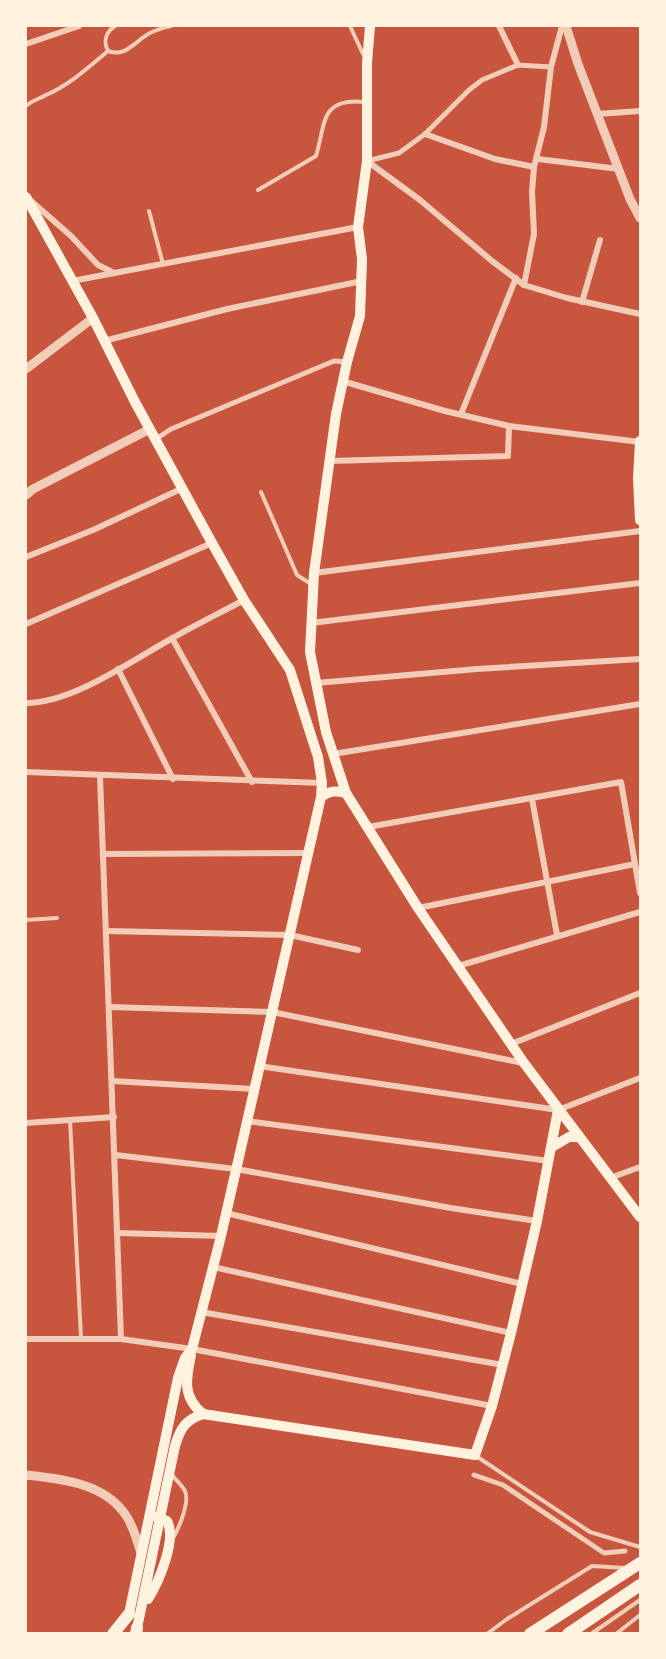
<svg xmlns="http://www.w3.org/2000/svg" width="666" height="1659" viewBox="0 0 666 1659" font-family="'Exo 2',sans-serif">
<rect width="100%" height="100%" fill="#c8553d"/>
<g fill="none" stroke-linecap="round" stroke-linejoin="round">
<g stroke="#f1ccb7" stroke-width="4">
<path d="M115,26c-9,6 -12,15 -7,25 19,7 28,-12 44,-19 6,-3 13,-5 19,-6"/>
<polyline points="350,26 363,54"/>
<path d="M26,106c7,-6 13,-7 20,-11 23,-10 43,-28 62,-44"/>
<path d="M258,190l58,-34c10,-33 4,-58 48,-54"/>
<polyline points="149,211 163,264"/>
<polyline points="261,492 297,575 311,584"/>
<polyline points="26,920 57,918"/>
<polyline points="70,1120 81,1338"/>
<polyline points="476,1456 590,1532 640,1547"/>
<path d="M172,1475c4,5 10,10 13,16 5,11 -6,37 -12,47"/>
<polyline points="487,1634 507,1619 592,1566 625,1568"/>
<polyline points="591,1634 640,1600"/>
<polyline points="616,1634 640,1615"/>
</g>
<g stroke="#f1ccb7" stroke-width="5">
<polyline points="367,161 399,153 425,134 469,90 482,80 518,65 551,67"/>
<polyline points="156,439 171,429 334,361 347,362"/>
<polyline points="474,1475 503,1485 604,1553 625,1551"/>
</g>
<g stroke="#f1ccb7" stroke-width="6">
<polyline points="499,26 518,65"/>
<polyline points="26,44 79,26"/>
<polyline points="597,114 640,111"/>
<polyline points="425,134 495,159 534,167"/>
<polyline points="538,159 619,169"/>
<polyline points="367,161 420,200 492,261 524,285 567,298 640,314"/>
<polyline points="30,200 71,236 98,265 114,273"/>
<polyline points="72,281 358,227"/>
<polyline points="524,285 534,234 532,192 534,167 544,127 551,67 562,26"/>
<polyline points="582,302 600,240"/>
<polyline points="104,341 227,309 362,281"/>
<polyline points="342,381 445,411 509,426"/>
<polyline points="461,414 516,278"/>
<polyline points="329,461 508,456 509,426 640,442"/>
<polyline points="26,557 93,530 183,488"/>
<polyline points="314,573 640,531"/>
<polyline points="311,623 640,583"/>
<polyline points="26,624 212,543"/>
<polyline points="172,638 252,782"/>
<polyline points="118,669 173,779"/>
<polyline points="316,683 477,669 640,659"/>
<path d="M26,703c46,0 105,-42 145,-64 24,-14 49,-26 73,-39"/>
<polyline points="333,754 640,704"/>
<polyline points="26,772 322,783"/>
<polyline points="100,776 121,1339"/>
<polyline points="532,799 557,935"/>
<polyline points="368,827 621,782 640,893"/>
<polyline points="103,854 307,853"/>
<polyline points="418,908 635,864"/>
<polyline points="106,931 290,935 358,950"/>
<polyline points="458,966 640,912"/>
<polyline points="109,1007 272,1012 523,1063"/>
<polyline points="511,1044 640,993"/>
<polyline points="259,1066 558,1110 640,1078"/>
<polyline points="112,1081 254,1089"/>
<polyline points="247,1121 549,1161"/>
<polyline points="26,1123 114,1117"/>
<polyline points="115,1155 236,1169 451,1208 537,1221"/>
<polyline points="610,1178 640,1167"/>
<polyline points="226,1213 522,1284"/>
<polyline points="118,1233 221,1236"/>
<polyline points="213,1267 511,1333"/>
<polyline points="201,1312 503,1365"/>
<polyline points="26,1339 121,1339 192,1349 492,1406"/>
</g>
<g stroke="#f1ccb7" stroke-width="9">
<polyline points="566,26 578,64 630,199 640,218"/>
<polyline points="26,369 93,318"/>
<polyline points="26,495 33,489 150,429"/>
<path d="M26,1475c36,4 80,8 101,42 7,11 10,24 14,36"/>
</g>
<g stroke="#fff3e0" stroke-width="10">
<polyline points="370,26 367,63 367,161 358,227 362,259 360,316 347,362 336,414 314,573 310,652 326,732 346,793 418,908 524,1063 640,1217"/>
<polyline points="26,197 93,318 135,402 212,543 244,600 290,670 318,757 322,783 321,797 221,1236 192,1349 185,1358 178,1378 129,1614"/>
<polyline points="640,441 638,478 640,520"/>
<path d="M321,797c9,-6 14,-7 25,-4"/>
<polyline points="552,1147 569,1137 579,1137"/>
<path d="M191,1355c-5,24 -9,42 12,59"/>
<path d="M148,1599c11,-17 29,-60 19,-78l-11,-4"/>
<path d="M137,1628l38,-182c5,-17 10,-26 28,-32l272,41 17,-49 19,-73 26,-112 21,-111"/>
</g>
<g stroke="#fff3e0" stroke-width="12">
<polyline points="113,1634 129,1614"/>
<polyline points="136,1634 137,1628"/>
<polyline points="530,1634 640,1563"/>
</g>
<polyline stroke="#fff3e0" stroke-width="12" points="568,1634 640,1585"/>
</g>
<rect width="666" height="1659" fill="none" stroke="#fff3e0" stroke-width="54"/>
</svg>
